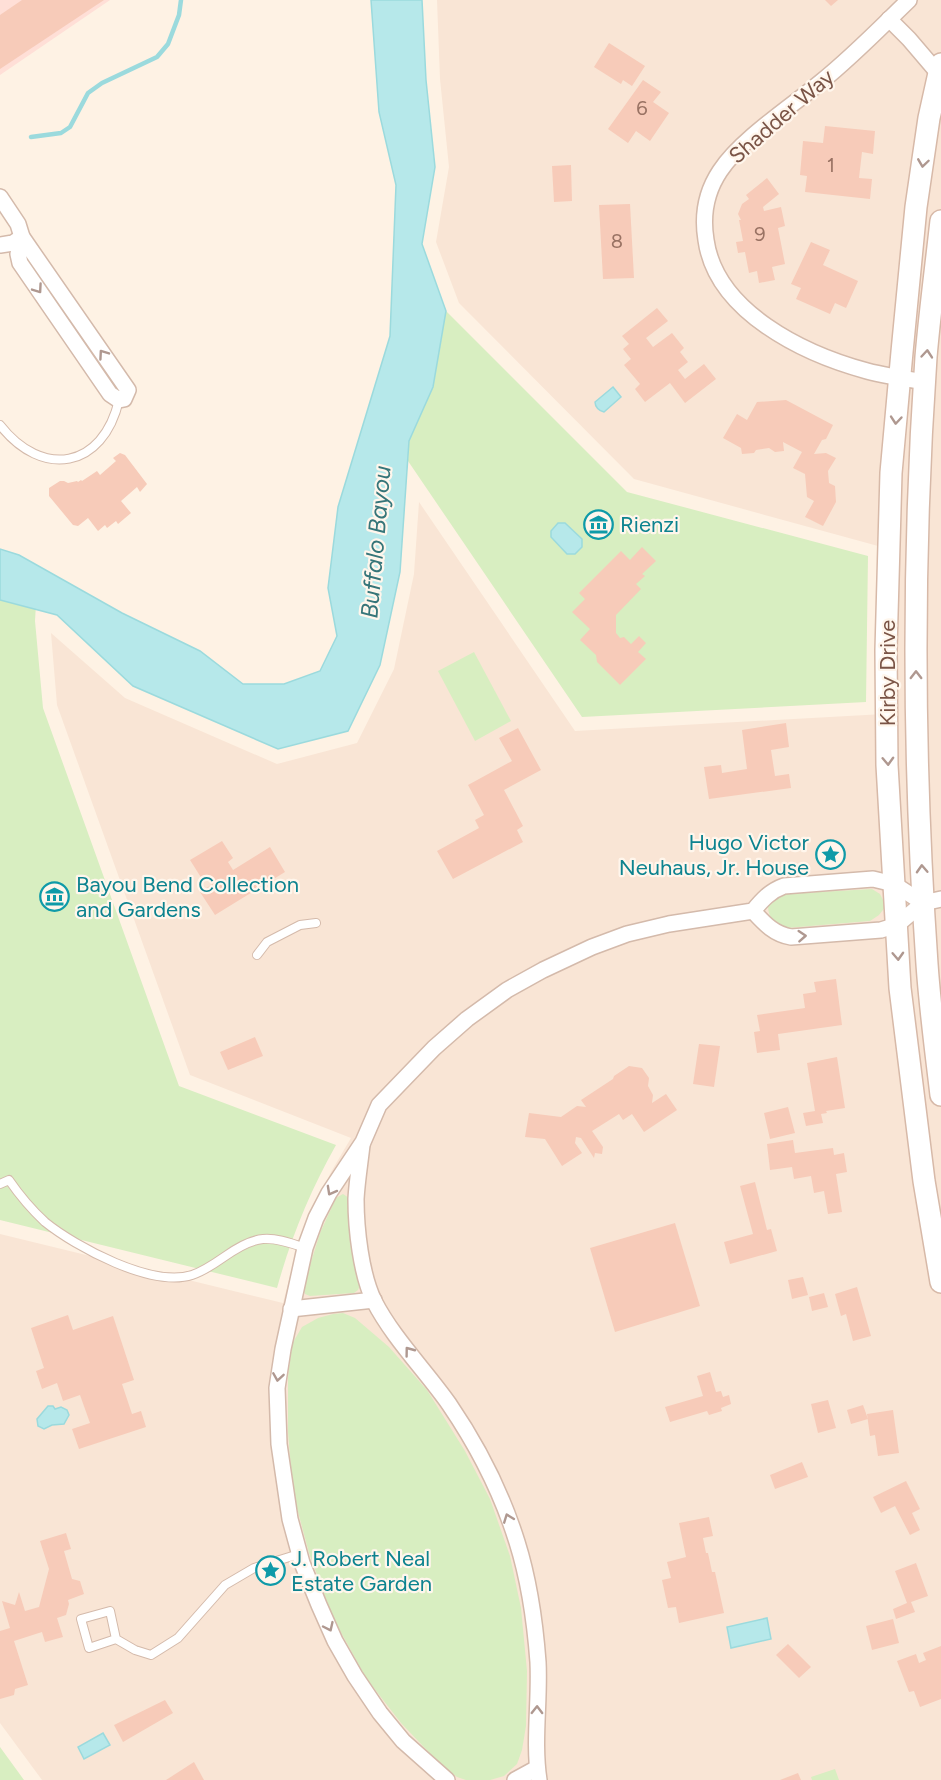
<svg xmlns="http://www.w3.org/2000/svg" width="941" height="1780" viewBox="0 0 941 1780" font-family="Figtree,sans-serif">
<rect width="100%" height="100%" fill="#fef2e4"/>
<polygon fill="#f9e5d5" points="437,0 941,0 941,1780 42,1780 0,1723 0,1234 283,1303 300,1238 331,1172 351,1138 190,1075 57,705 51,633 125,698 277,764 357,743 394,669 414,574 419,502 575,731 884,714 889,549 634,479 459,303 436,242 449,167 440,79"/>
<polygon fill="#ffdfd7" points="0,0 110,0 0,75"/>
<g fill="#d8eec1">
<polygon points="446,311 627,492 868,556 866,702 582,717 408,461 409,441 433,387"/>
<path d="M0,593l36,11 -1,17 8,87 136,378 157,59c-26,46 -45,93 -59,143l-277,-68z"/>
<polygon points="474,652 511,721 475,741 438,671"/>
<path d="M872,889l8,5 6,12 -7,9 -9,6 -83,7c-11,-4 -19,-9 -19,-22l16,-12z"/>
<polygon points="343,1194 349,1198 351,1250 360,1285 358,1290 354,1293 310,1296 305,1294 303,1288 320,1233 336,1198"/>
<polygon points="343,1313 355,1318 389,1347 427,1390 465,1451 490,1499 510,1556 521,1608 527,1671 526,1726 522,1750 517,1764 504,1776 490,1780 466,1780 457,1777 441,1765 401,1723 366,1678 333,1618 309,1553 293,1493 288,1432 288,1377 292,1344 302,1327 318,1318 333,1314"/>
<polygon points="0,1747 24,1780 0,1780"/>
<polygon points="835,1769 839,1780 812,1780 811,1777"/>
</g>
<g fill="#b6e8ea" stroke="#9bdadd" stroke-width="1.5">
<polygon points="371,0 422,0 426,80 435,167 422,244 446,311 433,387 409,441 400,572 380,665 348,731 278,749 133,686 57,615 0,600 0,549 19,555 122,613 200,651 243,684 284,684 320,671 337,636 328,588 338,507 390,336 396,185 379,112"/>
<path d="M613,387l8,10 -17,15c-5,-1 -9,-5 -9,-10z"/>
<polygon points="558,523 565,523 582,539 582,547 575,554 567,554 551,537 551,531"/>
<polygon points="48,1406 53,1406 55,1409 61,1407 67,1410 69,1415 64,1424 52,1425 44,1429 38,1426 37,1419"/>
<polygon points="767,1618 771,1639 731,1648 727,1627"/>
<polygon points="103,1733 110,1745 84,1759 78,1747"/>
</g>
<g fill="none" stroke-linecap="round" stroke-linejoin="round">
<polyline stroke="#9bdadd" stroke-width="4.5" points="31,137 61,133 70,127 88,93 102,83 157,57 168,44 179,15 181,0"/>
</g>
<g fill="#f7cbb9">
<polygon points="22,0 104,0 0,69 0,15"/>
<polygon points="825,0 838,0 831,6"/>
<polygon points="609,43 645,66 632,86 623,80 621,84 594,67"/>
<polygon points="643,80 661,92 653,102 669,113 650,141 636,131 628,143 608,129"/>
<polygon points="825,126 875,131 873,154 862,152 859,178 872,179 870,199 805,192 807,176 800,175 803,141 823,143"/>
<polygon points="571,165 572,201 554,202 552,166"/>
<polygon points="767,178 779,194 763,207 764,211 781,207 785,226 778,228 785,264 772,267 775,280 759,283 757,271 749,273 745,252 738,253 736,242 743,241 739,220 741,220 738,214 742,204 749,199 746,195"/>
<polygon points="630,204 634,278 603,279 599,205"/>
<polygon points="811,242 830,250 823,265 858,281 846,308 835,303 830,314 796,299 801,288 791,284"/>
<polygon points="657,308 668,321 646,338 653,347 672,333 684,348 680,352 688,362 678,370 685,379 704,364 716,379 685,403 670,383 645,402 635,389 640,384 624,365 631,359 623,349 629,344 622,336"/>
<polygon points="786,400 833,425 826,439 822,440 814,454 826,453 836,458 828,471 829,483 835,486 836,502 823,526 805,517 814,501 807,497 805,474 793,468 802,452 783,442 784,451 775,452 769,448 756,450 754,453 742,454 741,448 723,438 737,414 747,420 757,402"/>
<polygon points="120,453 125,455 147,484 140,492 137,487 121,501 131,513 118,524 116,521 107,528 105,525 98,531 88,518 78,526 73,525 49,496 49,488 60,481 64,481 68,483 77,481 78,482 81,480 82,481 97,471 100,475 116,461 113,458"/>
<polygon points="642,547 656,561 642,574 645,576 636,584 641,589 616,615 616,633 620,638 624,637 631,644 639,636 646,643 638,652 646,659 620,685 597,662 596,655 580,640 590,629 572,612 585,599 579,593 621,551 630,560"/>
<polygon points="786,723 789,747 771,750 775,776 789,774 791,788 709,799 704,767 721,765 722,773 747,769 742,730"/>
<polygon points="518,728 541,770 504,790 523,826 517,830 523,842 453,879 437,851 479,828 475,820 484,815 468,785 512,761 499,738"/>
<polygon points="222,841 233,858 228,862 233,870 270,847 285,872 215,915 200,892 213,884 208,875 202,879 190,860"/>
<polygon points="836,979 842,1025 778,1034 780,1050 757,1053 754,1032 760,1031 757,1015 805,1008 803,994 816,992 814,982"/>
<polygon points="255,1037 263,1056 228,1070 220,1052"/>
<polygon points="699,1044 720,1046 714,1087 693,1084"/>
<polygon points="837,1057 845,1108 826,1111 827,1113 821,1114 823,1123 806,1126 803,1113 815,1111 807,1063"/>
<polygon points="629,1066 642,1068 649,1078 648,1086 653,1095 652,1103 666,1094 677,1110 644,1132 632,1114 623,1120 619,1114 592,1131 603,1147 602,1154 595,1153 594,1158 581,1138 576,1137 575,1143 582,1153 562,1166 545,1139 525,1137 529,1113 561,1117 577,1106 586,1107 581,1100 613,1079 614,1076"/>
<polygon points="788,1107 795,1133 770,1139 764,1113"/>
<polygon points="793,1140 795,1153 833,1148 834,1155 844,1153 847,1172 836,1174 842,1212 828,1214 824,1191 814,1193 811,1176 794,1179 792,1167 770,1170 767,1144"/>
<polygon points="755,1182 767,1230 771,1229 777,1251 730,1264 724,1242 753,1234 740,1186"/>
<polygon points="675,1223 700,1306 615,1332 590,1248"/>
<polygon points="803,1277 808,1295 792,1299 788,1280"/>
<polygon points="857,1287 871,1336 853,1341 846,1314 841,1316 835,1294"/>
<polygon points="824,1293 828,1307 812,1311 809,1297"/>
<polygon points="68,1315 73,1330 113,1316 134,1380 122,1384 132,1414 141,1411 146,1427 79,1449 72,1429 90,1423 80,1395 63,1401 57,1383 42,1389 36,1371 44,1368 31,1328"/>
<polygon points="710,1372 716,1392 721,1391 723,1397 729,1395 731,1404 721,1408 722,1411 709,1415 707,1411 670,1422 665,1407 703,1396 697,1376"/>
<polygon points="828,1400 836,1428 818,1433 811,1404"/>
<polygon points="863,1405 868,1419 851,1424 847,1410"/>
<polygon points="893,1410 899,1453 878,1456 875,1435 870,1436 867,1414"/>
<polygon points="802,1462 808,1477 775,1489 770,1475"/>
<polygon points="906,1481 920,1509 912,1513 920,1530 910,1535 895,1506 881,1513 873,1497"/>
<polygon points="709,1517 713,1536 703,1538 706,1553 708,1553 712,1572 715,1572 724,1613 679,1623 676,1607 668,1608 662,1580 671,1578 667,1562 686,1557 679,1523"/>
<polygon points="66,1533 71,1549 64,1551 72,1579 80,1581 84,1594 68,1600 69,1604 66,1615 57,1618 63,1637 45,1642 42,1632 14,1641 28,1685 15,1689 14,1695 0,1699 0,1631 10,1628 2,1601 15,1605 19,1592 25,1611 39,1607 49,1569 40,1541"/>
<polygon points="916,1563 928,1596 911,1602 915,1612 896,1619 893,1609 907,1603 895,1571"/>
<polygon points="893,1619 899,1643 872,1650 866,1626"/>
<polygon points="788,1644 811,1667 799,1678 776,1655"/>
<polygon points="941,1646 941,1699 920,1707 914,1691 909,1692 897,1661 916,1654 919,1663 926,1660 923,1653"/>
<polygon points="165,1700 173,1713 123,1742 114,1725"/>
<polygon points="194,1762 204,1780 166,1780"/>
<polygon points="798,1773 801,1780 780,1780"/>
</g>
<g fill="none" stroke-linecap="round" stroke-linejoin="round">
<defs>
<g id="lane">
<path d="M0,425c42,54 103,44 119,-25"/>
<polyline points="257,955 267,942 300,925 316,923"/>
<path d="M0,1184l9,-4c11,16 22,29 36,42 31,25 107,66 147,53 12,-4 22,-11 32,-18 32,-23 45,-22 81,-9"/>
<polyline points="116,1639 89,1648 81,1619 110,1611 116,1639 135,1650 151,1655 178,1638 225,1585 254,1568 299,1554"/>
</g>
<g id="street">
<path d="M909,0c-28,27 -56,56 -87,81 -30,25 -81,58 -102,90 -14,21 -18,45 -14,69 10,72 98,114 161,131 19,5 39,8 58,11"/>
<polyline points="889,19 909,39 938,73"/>
<polyline points="0,197 18,224 22,237 128,390 124,399 119,400 110,394 20,263 18,254 22,237"/>
<polyline points="0,245 13,243 22,237"/>
<path d="M753,911c12,13 21,23 38,26l90,-7 16,-5 26,-22 18,-4"/>
<path d="M362,1145c-2,18 -5,36 -6,54 0,30 5,75 18,102 19,37 51,69 75,103 28,41 53,90 68,138 12,38 18,80 21,120 2,39 -5,79 1,118"/>
<polyline points="291,1309 374,1300"/>
<path d="M447,1780l-44,-39 -23,-28 -25,-37 -20,-35 -16,-36 -17,-42 -12,-44 -11,-75 -2,-56 6,-39 22,-101 11,-30 13,-25 34,-51 16,-37 55,-57 33,-29 40,-29 36,-20 49,-23 35,-13 42,-10 84,-13c9,-11 17,-20 31,-25l89,-7 21,5 29,19"/>
<polyline points="515,1780 537,1768"/>
</g>
<g id="secondary">
<polyline points="941,64 929,118 916,207 902,352 891,473 886,650 887,765 900,988 924,1181 941,1282"/>
<path d="M941,221c-5,45 -11,90 -15,136 -14,202 -13,405 1,607 3,44 9,88 14,131"/>
</g>
</defs>
<use href="#lane" stroke="#d4baab" stroke-width="10"/>
<use href="#street" stroke="#d4baab" stroke-width="18"/>
<use href="#secondary" stroke="#d7b9a8" stroke-width="24"/>
<use href="#lane" stroke="#fff" stroke-width="8"/>
<use href="#street" stroke="#fff" stroke-width="15"/>
<use href="#secondary" stroke="#fff" stroke-width="21"/>
</g>
<defs><path id="oneway-chevron" d="M-2-3.5L2.5 0L-2 3.5" fill="none" stroke-width="1.6" stroke-linecap="round" stroke-linejoin="round" transform="scale(1.5)"/></defs>
<g stroke="#af9890">
<use href="#oneway-chevron" transform="translate(923 163) rotate(98)"/>
<use href="#oneway-chevron" transform="translate(38 289) rotate(55)"/>
<use href="#oneway-chevron" transform="translate(103 354) rotate(-125)"/>
<use href="#oneway-chevron" transform="translate(927 354) rotate(-85)"/>
<use href="#oneway-chevron" transform="translate(896 420) rotate(95)"/>
<use href="#oneway-chevron" transform="translate(916 675) rotate(-90)"/>
<use href="#oneway-chevron" transform="translate(888 761) rotate(88)"/>
<use href="#oneway-chevron" transform="translate(922 869) rotate(-93)"/>
<use href="#oneway-chevron" transform="translate(802 936) rotate(-4)"/>
<use href="#oneway-chevron" transform="translate(898 956) rotate(87)"/>
<use href="#oneway-chevron" transform="translate(331 1191) rotate(119)"/>
<use href="#oneway-chevron" transform="translate(409 1351) rotate(-127)"/>
<use href="#oneway-chevron" transform="translate(278 1377) rotate(99)"/>
<use href="#oneway-chevron" transform="translate(508 1518) rotate(-111)"/>
<use href="#oneway-chevron" transform="translate(329 1627) rotate(65)"/>
<use href="#oneway-chevron" transform="translate(537 1710) rotate(-89)"/>
</g>
<defs>
<symbol id="museum-ring" viewBox="-11 -11 22 22"><circle r="9.5" fill="#fff6ec" stroke="#0f9aa8" stroke-width="1.5"/><path d="M0-6L6-3V-2H-6V-3ZM-5-1h2V3h-2ZM-1-1h2V3h-2ZM3-1h2V3H3ZM-6 4H6V6H-6Z" fill="#0f9aa8"/></symbol>
<symbol id="sight-ring" viewBox="-11 -11 22 22"><circle r="9.5" fill="#fff6ec" stroke="#0f9aa8" stroke-width="1.5"/><path d="M0-6L1.8-2.2L6-1.7L2.9 1.2L3.7 5.4L0 3.3L-3.7 5.4L-2.9 1.2L-6-1.7L-1.8-2.2Z" fill="#0f9aa8"/></symbol>
</defs>
<g fill-rule="evenodd">
<use href="#museum-ring" x="582" y="508" width="33" height="33"/>
<use href="#sight-ring" x="814" y="838" width="33" height="33"/>
<use href="#museum-ring" x="38" y="880" width="33" height="33"/>
<use href="#sight-ring" x="254" y="1554" width="33" height="33"/>
</g>
<g text-anchor="middle" stroke-width="4.5" stroke-linejoin="round" paint-order="stroke">
<g font-size="20" fill="#997263">
<text x="642" y="115">6</text>
<text x="831" y="172">1</text>
<text x="760" y="241">9</text>
<text x="617" y="248">8</text>
</g>
<g font-size="22" fill="#7a5446" stroke="#fff6ec">
<text transform="translate(781 116) rotate(-41)" y="8">Shadder Way</text>
<text transform="translate(887 673) rotate(-90)" y="8">Kirby Drive</text>
</g>
<g font-size="22" fill="#0d838f" stroke="#fff6ec" text-anchor="start">
<text x="620" y="532">Rienzi</text>
<text x="809" y="850" text-anchor="end">Hugo Victor<tspan x="809" dy="25">Neuhaus, Jr. House</tspan></text>
<text x="76" y="892">Bayou Bend Collection<tspan x="76" dy="25">and Gardens</tspan></text>
<text x="291" y="1566">J. Robert Neal<tspan x="291" dy="25">Estate Garden</tspan></text>
</g>
<g font-size="24" font-style="italic" fill="#357579" stroke="#fff6ec">
<text transform="translate(376 542) rotate(-85)" y="8">Buffalo Bayou</text>
</g>
</g>
</svg>
